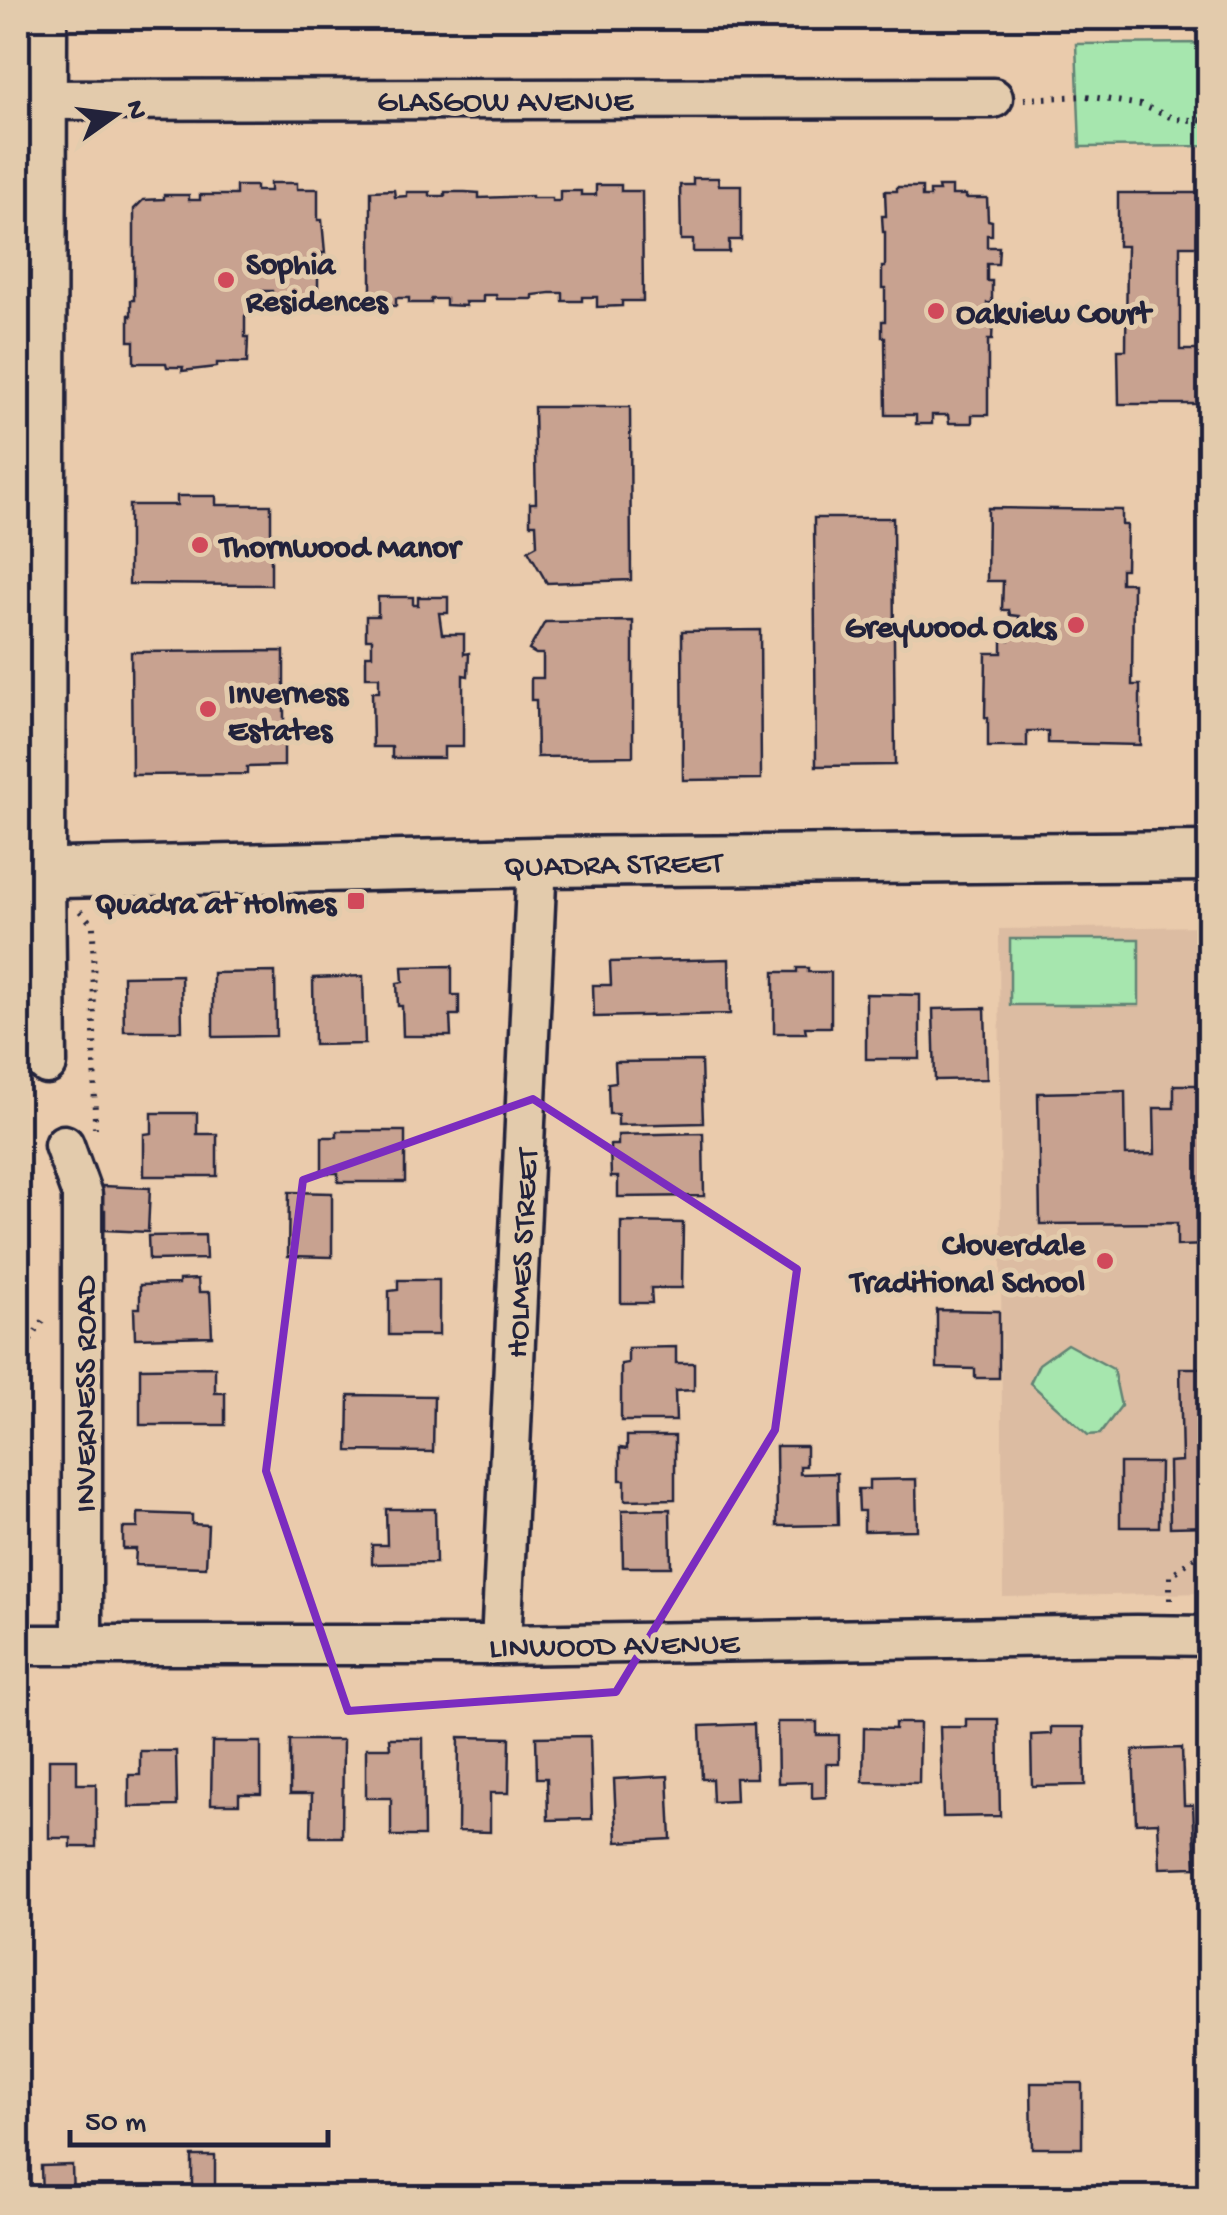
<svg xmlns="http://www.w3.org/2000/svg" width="1227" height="2215" viewBox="0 0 1227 2215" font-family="'Gochi Hand',sans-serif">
<rect width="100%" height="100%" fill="#eacbac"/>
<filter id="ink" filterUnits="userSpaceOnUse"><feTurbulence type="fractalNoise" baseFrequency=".01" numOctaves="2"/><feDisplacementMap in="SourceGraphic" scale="20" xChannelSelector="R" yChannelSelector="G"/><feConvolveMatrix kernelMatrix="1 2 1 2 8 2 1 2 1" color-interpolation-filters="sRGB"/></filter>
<g filter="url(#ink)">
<polygon fill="#dcbca2" points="1209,926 1209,1593 1003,1597 999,929"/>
<g fill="#a6e6ae" stroke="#648474" stroke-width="2.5">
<polygon points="1209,43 1209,146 1080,147 1076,44"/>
<rect x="1010" y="939" width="129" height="66"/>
<polygon points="1067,1344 1113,1369 1121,1406 1100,1434 1088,1435 1030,1383 1039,1364"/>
</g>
<g fill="#c8a290" stroke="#22223b" stroke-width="2.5">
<polygon points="693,178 718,178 719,185 741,185 741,240 729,240 729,252 693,252 693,240 681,240 680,185 693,185"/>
<polygon points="270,183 297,183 297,189 318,189 318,220 322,220 325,253 322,253 322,270 318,269 318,302 273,299 272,291 261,291 261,299 245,316 245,337 248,337 247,363 217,363 217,367 182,371 183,367 167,367 166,363 134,363 134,341 129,341 129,315 131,316 131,300 134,300 134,209 143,200 164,199 164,195 189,195 189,200 200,200 200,195 236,195 236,186 256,186 256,191 270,191"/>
<polygon points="596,185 621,185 621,191 642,191 643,301 622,301 622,306 597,307 597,297 582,297 582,301 563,301 563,293 550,293 533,295 533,299 497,299 496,295 483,295 483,302 465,302 466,306 446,305 446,299 431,299 431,303 409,303 409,298 396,298 396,306 371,305 371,191 394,190 395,197 407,196 407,192 430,192 430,196 445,196 445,192 465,192 479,193 479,198 532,196 532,198 552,198 552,201 560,201 560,191 581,191 581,195 596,195"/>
<polygon points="897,187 922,187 922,197 930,197 930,191 939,191 938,187 952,187 952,195 966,195 966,198 987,198 988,220 992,221 992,235 987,235 987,247 999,247 998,264 987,264 987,281 992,281 992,303 987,303 987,318 993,318 992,340 988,340 988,415 972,415 972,423 949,423 948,415 932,415 932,424 916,424 916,415 886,415 885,337 882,337 882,321 885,321 885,288 882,288 882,267 885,267 885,232 883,232 882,216 886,216 885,191 897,191"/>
<polygon points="1118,193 1210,193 1210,246 1180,246 1180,350 1210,350 1210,404 1119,404 1118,350 1126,350 1127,246 1118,246"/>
<polygon points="534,407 630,407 631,580 547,583 528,550 537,545 536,524 530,524 530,503 536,503"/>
<polygon points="177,496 216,496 216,505 271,505 271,585 129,584 129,505 177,505"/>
<polygon points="988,508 1122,510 1122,525 1127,525 1126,569 1121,569 1121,583 1133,583 1132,685 1140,685 1140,745 1048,743 1048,731 1027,731 1027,747 988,747 988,718 985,717 986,653 1002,653 1002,640 1009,640 1009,634 1019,634 1019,616 1010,615 1009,610 1002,610 1003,581 987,581"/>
<polygon points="814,518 893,518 895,765 816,766"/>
<polygon points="378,597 413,597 413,605 418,605 418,597 448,597 448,613 439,613 442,634 464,634 464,654 469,653 468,676 463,675 463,747 444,747 444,758 392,758 392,747 373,747 372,692 379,692 379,677 366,677 366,655 372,655 372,639 366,639 366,616 378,616"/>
<polygon points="633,621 633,756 537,757 536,700 531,700 531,678 543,678 543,654 536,654 529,650 545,622"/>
<polygon points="760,630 761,779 683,780 682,631"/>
<polygon points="284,651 284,766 247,767 247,774 132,775 131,652"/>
<polygon points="729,959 730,1014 594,1017 593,985 611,985 610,962"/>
<polygon points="452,966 452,995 459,995 459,1015 450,1015 451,1036 403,1036 402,1006 398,1006 397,983 403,982 402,967"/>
<polygon points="797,968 808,968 808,972 831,972 831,1027 805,1027 806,1033 774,1033 774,972 797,972"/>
<polygon points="275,972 276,1036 213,1037 213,973"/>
<polygon points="181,975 182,1031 124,1031 123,976"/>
<polygon points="363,976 365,1044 314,1045 313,978"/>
<polygon points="866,994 920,995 920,1059 866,1059"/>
<polygon points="985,1008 987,1079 935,1080 933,1009"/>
<polygon points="701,1061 703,1123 618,1125 618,1114 609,1114 608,1083 616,1082 615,1062"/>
<polygon points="1174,1085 1210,1085 1210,1245 1177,1246 1177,1223 1040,1224 1038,1093 1125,1091 1126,1155 1155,1154 1154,1108 1174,1108"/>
<polygon points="152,1113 197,1113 197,1134 217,1134 217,1176 144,1176 144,1134 152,1133"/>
<polygon points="337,1131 405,1131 405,1182 338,1182 338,1173 322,1173 322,1137 337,1137"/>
<polygon points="703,1133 704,1196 618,1197 618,1177 611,1177 610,1145 618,1145 618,1135"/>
<polygon points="102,1186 150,1188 148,1232 105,1230 105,1210 101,1210"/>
<polygon points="289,1192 332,1193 332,1257 288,1256"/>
<polygon points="621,1222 683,1223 682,1288 651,1288 652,1303 621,1303"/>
<polygon points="205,1235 206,1259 149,1260 148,1236"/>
<polygon points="198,1279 199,1292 210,1292 212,1336 135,1338 134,1308 140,1308 140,1285 179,1284 179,1280"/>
<polygon points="398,1280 439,1280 439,1335 389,1335 389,1291 398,1290"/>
<polygon points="937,1310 999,1311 999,1378 975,1378 975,1369 937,1368"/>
<polygon points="676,1347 676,1363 694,1363 694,1390 675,1391 676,1421 621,1421 621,1364 628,1363 628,1348"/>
<polygon points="215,1367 215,1393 225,1393 225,1425 140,1425 140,1368"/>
<polygon points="1180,1368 1210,1368 1210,1526 1170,1527 1169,1462 1182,1461"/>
<polygon points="349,1395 434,1396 433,1452 348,1451"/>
<polygon points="627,1436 675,1436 675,1499 625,1500 625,1480 620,1480 620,1448 627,1449"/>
<polygon points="776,1446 806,1446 806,1466 800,1466 800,1474 837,1473 838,1525 777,1526"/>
<polygon points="1120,1463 1160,1463 1159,1527 1120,1527"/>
<polygon points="916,1479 917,1530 864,1531 864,1511 859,1511 858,1489 869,1489 869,1480"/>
<polygon points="386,1509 435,1509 436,1563 372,1564 372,1545 387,1545"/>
<polygon points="670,1509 671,1567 623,1567 622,1510"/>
<polygon points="138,1513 192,1515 192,1524 208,1525 206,1567 135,1565 136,1549 123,1549 123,1528 138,1528"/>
<polygon points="966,1719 998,1719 1000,1816 943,1817 940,1727 966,1727"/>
<polygon points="777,1722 817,1722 817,1735 839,1735 839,1764 826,1764 826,1797 812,1798 812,1782 778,1783"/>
<polygon points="895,1723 920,1723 919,1783 863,1782 864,1728 895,1729"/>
<polygon points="754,1724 756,1778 735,1778 736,1801 713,1802 712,1779 702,1779 700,1726"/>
<polygon points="1051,1727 1084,1727 1085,1785 1032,1786 1031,1735 1051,1734"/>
<polygon points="590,1736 592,1819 548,1820 547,1778 537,1778 536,1737"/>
<polygon points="459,1737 510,1738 509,1793 490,1793 490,1832 458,1831"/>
<polygon points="389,1738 423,1738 424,1836 391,1836 391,1798 366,1798 366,1748 390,1748"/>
<polygon points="290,1740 343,1740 342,1837 311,1837 312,1794 290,1794"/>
<polygon points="212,1742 261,1742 261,1794 239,1794 239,1804 211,1804"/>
<polygon points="1182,1748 1184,1805 1193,1805 1196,1867 1160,1868 1158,1822 1136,1823 1133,1750"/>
<polygon points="140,1751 176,1751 177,1806 129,1807 129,1775 140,1775"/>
<polygon points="49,1759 77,1759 77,1784 96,1784 96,1847 71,1847 71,1838 49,1838"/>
<polygon points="668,1776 671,1839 617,1842 614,1779"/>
<polygon points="1031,2083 1082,2083 1082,2148 1032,2148"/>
<rect x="192" y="2156" width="23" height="42"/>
<polygon points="72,2165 73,2198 42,2198 41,2166"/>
</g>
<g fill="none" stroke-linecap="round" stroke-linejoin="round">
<defs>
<g id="minor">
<polyline points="47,18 45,874 47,1064"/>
<polyline points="18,100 993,98"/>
<polyline points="64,1145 82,1195 82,1645"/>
<polyline points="18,1645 501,1645 1136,1635 1210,1636"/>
<polyline points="501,1645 537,862"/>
</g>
<polyline id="major" points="18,874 537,862 1210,856"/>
</defs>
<use href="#minor" stroke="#22223b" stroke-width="45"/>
<use href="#major" stroke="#22223b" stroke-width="55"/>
<g stroke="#22223b" stroke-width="6" stroke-dasharray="2.5 8" stroke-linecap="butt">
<polyline points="1024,99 1086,96 1141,105 1175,119 1210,121"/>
<polyline points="80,911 93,925 95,1128"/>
<polyline points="18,1358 45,1318"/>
<polyline points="1170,1600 1170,1576 1210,1546"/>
</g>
<use href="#minor" stroke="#e3cbac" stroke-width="38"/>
<use href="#major" stroke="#e3cbac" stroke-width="48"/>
</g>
</g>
<path fill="none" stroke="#7b2cbf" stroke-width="8" stroke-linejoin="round" d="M533,1099l264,170 -22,161 -159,262 -268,19 -82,-240 37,-291z"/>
<g fill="#d1495b" stroke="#e3cbac" stroke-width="4">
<circle cx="226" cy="280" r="10"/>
<circle cx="936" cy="311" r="10"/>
<circle cx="200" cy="545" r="10"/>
<circle cx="1076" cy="625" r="10"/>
<circle cx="208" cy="709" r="10"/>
<rect x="346" y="891" width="20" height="20" rx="5"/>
<circle cx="1105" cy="1261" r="10"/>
</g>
<g text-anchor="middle" stroke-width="10" stroke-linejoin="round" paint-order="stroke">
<g font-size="32" fill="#22223b" stroke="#e3cbac">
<text x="505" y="110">GLASGOW AVENUE</text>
<text transform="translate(613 862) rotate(-1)" y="11">QUADRA STREET</text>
<text transform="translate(520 1253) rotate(-87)" y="11">HOLMES STREET</text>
<text transform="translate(83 1394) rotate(-90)" y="11">INVERNESS ROAD</text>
<text transform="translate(614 1643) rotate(-1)" y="11">LINWOOD AVENUE</text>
</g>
<g font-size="32" font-weight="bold" fill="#22223b" stroke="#e3cbac" text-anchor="start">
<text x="246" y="273">Sophia<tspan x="246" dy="37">Residences</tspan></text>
<text x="956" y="322">Oakview Court</text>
<text x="220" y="556">Thornwood Manor</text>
<text x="1056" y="636" text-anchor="end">Greywood Oaks</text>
<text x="228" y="702">Inverness<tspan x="228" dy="37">Estates</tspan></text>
<text x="336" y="912" text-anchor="end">Quadra at Holmes</text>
<text x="1085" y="1254" text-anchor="end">Cloverdale<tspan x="1085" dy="37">Traditional School</tspan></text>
</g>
</g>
<rect width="1227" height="2215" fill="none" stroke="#e3cbac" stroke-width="60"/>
<rect x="30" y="30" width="1167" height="2155" fill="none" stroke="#22223b" stroke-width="4" filter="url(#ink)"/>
<g transform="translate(115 115) rotate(76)" stroke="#e3cbac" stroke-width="8" paint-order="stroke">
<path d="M0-8L18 38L0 25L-18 38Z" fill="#22223b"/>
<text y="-15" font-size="28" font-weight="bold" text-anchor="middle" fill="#22223b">N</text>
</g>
<path d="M70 2130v15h258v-15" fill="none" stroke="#22223b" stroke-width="5"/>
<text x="85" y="2130" font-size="30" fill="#22223b" stroke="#e3cbac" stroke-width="8" paint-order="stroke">50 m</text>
</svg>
